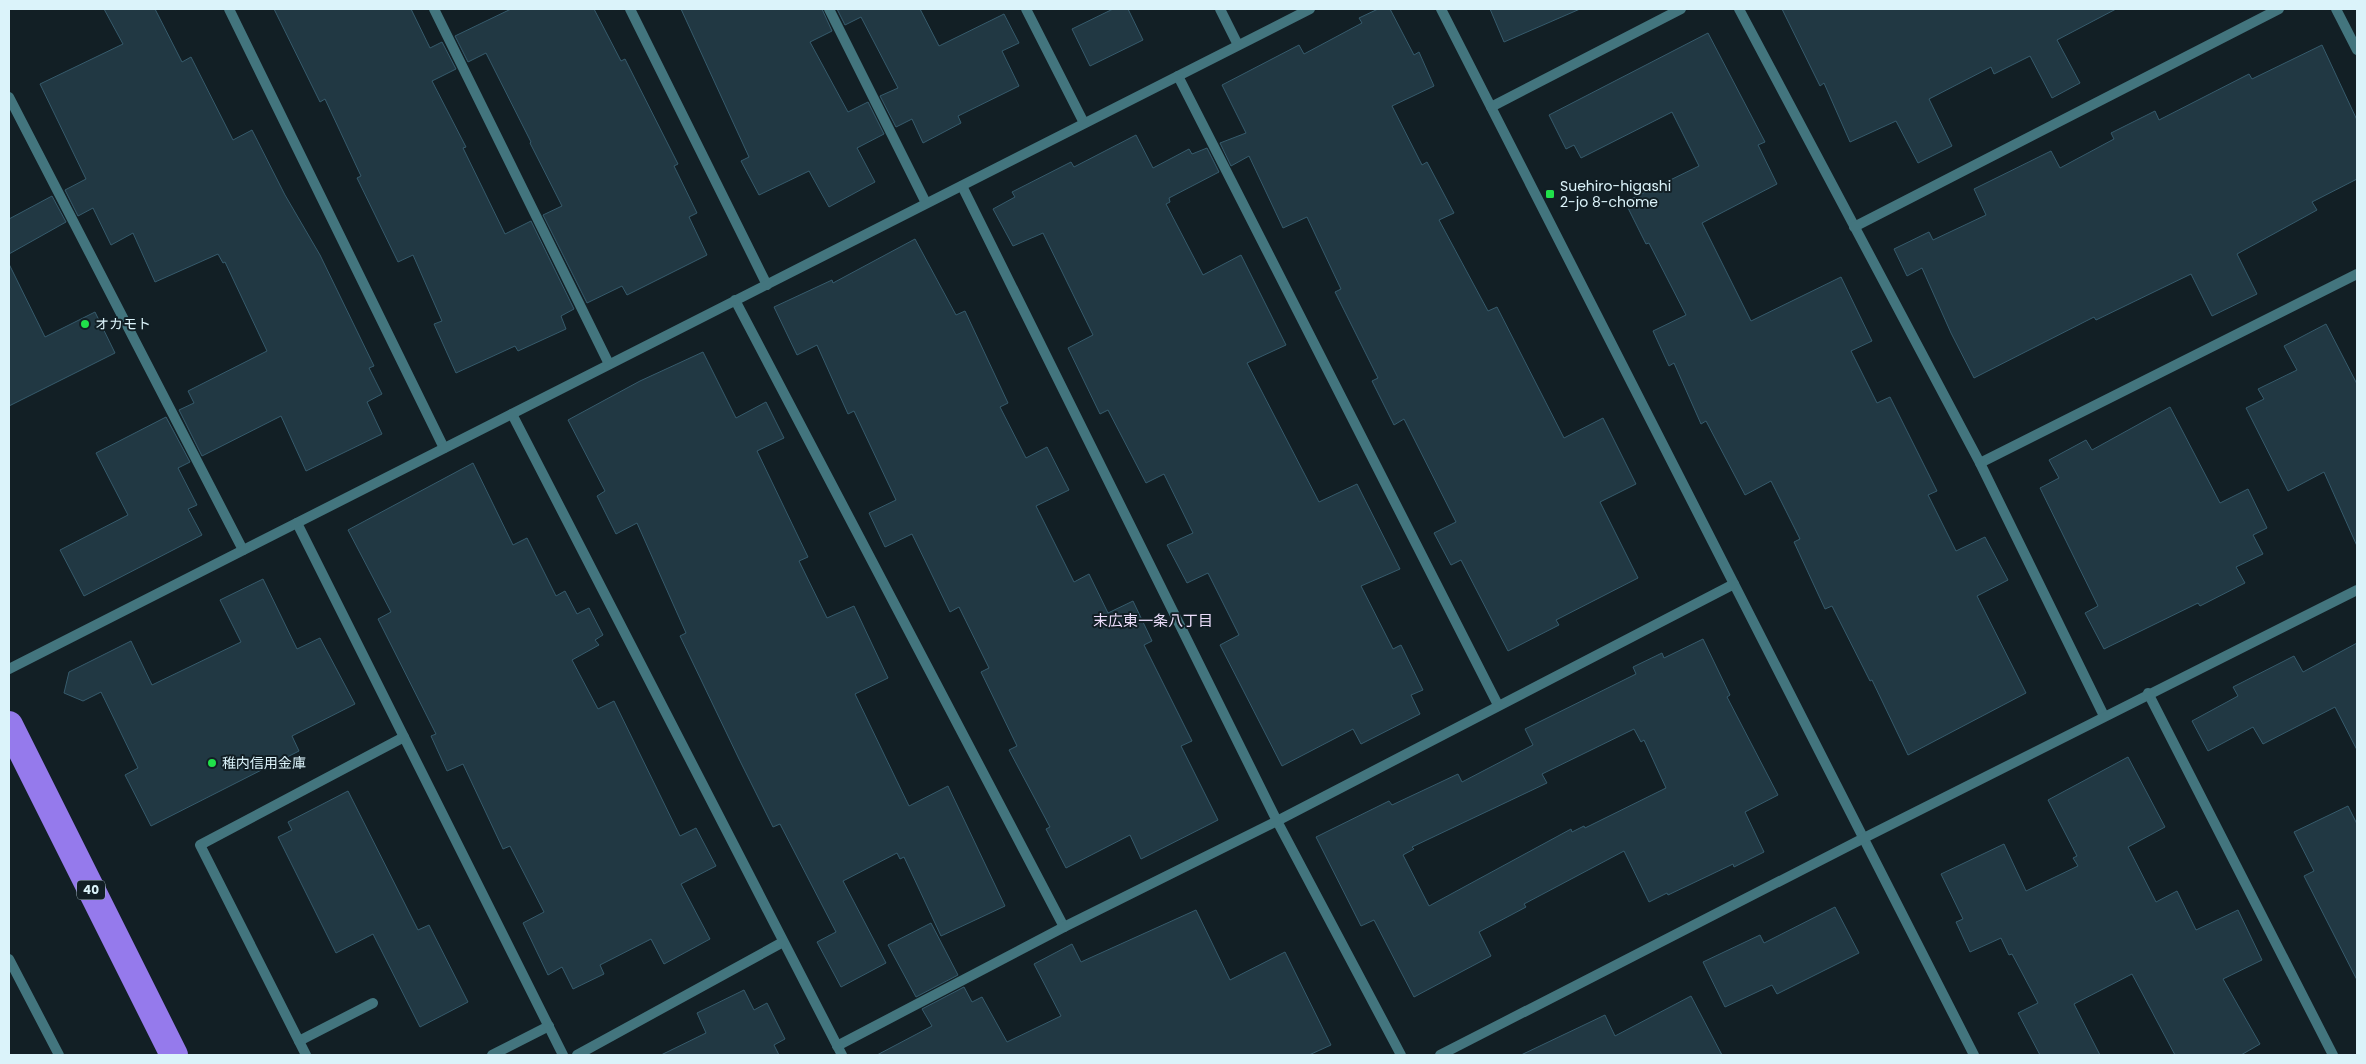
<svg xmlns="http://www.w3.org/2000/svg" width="2366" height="1064" viewBox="0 0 2366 1064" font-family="Poppins,'Noto Sans JP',sans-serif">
<rect width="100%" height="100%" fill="#121f25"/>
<g fill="#213843" stroke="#365b6c" fill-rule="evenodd">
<polygon points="104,9 155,9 182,62 191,57 233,140 252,130 285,195 320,255 374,366 369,368 382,394 367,402 382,434 306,471 281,416 202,456 179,410 194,403 188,391 267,351 225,262 223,263 218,254 155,282 133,233 111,245 93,208 78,216 65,190 86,179 40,84 123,44"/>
<polygon points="274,9 411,9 430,48 442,42 456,69 432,81 466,147 463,148 505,234 531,221 574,309 561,316 566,329 518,351 515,346 456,373 434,324 442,321 413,255 398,262 357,178 361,176 325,99 320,102"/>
<polygon points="511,9 594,9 621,61 625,59 678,164 674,166 697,213 689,217 707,255 627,295 622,286 587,303 543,215 562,206 530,143 531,142 486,53 468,62 455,36"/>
<polygon points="681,9 822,9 832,31 810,42 848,112 868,102 884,134 857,148 875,182 829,207 809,171 759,195 741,161 749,157"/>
<polygon points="837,9 920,9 939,46 1004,14 1019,43 1002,51 1019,86 958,116 961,123 923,143 912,119 896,127 880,96 898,88 861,17 845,25"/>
<polygon points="1113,9 1128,9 1143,40 1090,66 1072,29"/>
<polygon points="1378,9 1390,9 1414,55 1419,52 1434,86 1392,106 1422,165 1427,162 1454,213 1439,220 1488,311 1497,307 1564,438 1603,418 1636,484 1600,502 1638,578 1556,620 1559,625 1508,651 1461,560 1451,565 1434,533 1456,522 1404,419 1394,425 1372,381 1378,378 1335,292 1341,289 1307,217 1283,228 1249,156 1231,166 1220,143 1246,133 1222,85 1299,45 1304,54 1362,23 1359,18"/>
<polygon points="1490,9 1580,9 1504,42"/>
<polygon points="1782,9 2116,9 2057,40 2080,83 2052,98 2030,56 1994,74 1991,67 1929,99 1952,146 1918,163 1896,121 1850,142 1824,83 1820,86"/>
<polygon points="1708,33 1765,142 1758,145 1777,184 1702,223 1751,321 1841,277 1872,341 1851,351 1877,403 1890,397 1937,491 1928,495 1956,551 1985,537 2008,580 1977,596 2026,693 1908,755 1872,680 1870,681 1832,606 1825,609 1794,542 1800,539 1771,481 1745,495 1706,421 1701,424 1674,363 1669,366 1653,331 1686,315 1649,243 1646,244 1625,202 1699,166 1672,112 1581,158 1574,145 1566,149 1549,115"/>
<polygon points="2322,45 2357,120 2357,179 2312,202 2317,210 2237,254 2257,294 2212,316 2191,274 2096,320 2094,317 1974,378 1951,333 1922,268 1907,276 1894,249 1929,232 1933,240 1986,215 1974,189 2051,151 2060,168 2114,139 2111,133 2155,111 2159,120 2249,74 2252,79"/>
<polygon points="1136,135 1153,168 1189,149 1192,154 1207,148 1219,172 1169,198 1170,202 1166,204 1203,275 1241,255 1286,345 1247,363 1319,502 1357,484 1400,569 1361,586 1393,649 1401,645 1423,690 1411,695 1420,714 1361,744 1353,729 1282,766 1220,645 1239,635 1208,573 1187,583 1167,545 1193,533 1164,474 1146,483 1108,410 1100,414 1068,348 1093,335 1043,233 1013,246 993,209 1015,197 1012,192 1071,162 1074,167"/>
<polygon points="52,196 66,222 9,254 9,219"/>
<polygon points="915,239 956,315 965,311 1008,403 1000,407 1026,458 1047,447 1069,490 1036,506 1074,582 1089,574 1108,613 1133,601 1152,641 1144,645 1192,741 1181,746 1218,820 1141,859 1130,835 1066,868 1046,829 1050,827 1009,750 1017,746 981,672 989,668 959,607 950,612 912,534 885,547 869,513 896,500 854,411 848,414 817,345 797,355 774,307 832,280 833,283"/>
<polygon points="9,264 45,337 95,312 115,353 9,406"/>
<polygon points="2326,324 2357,384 2357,546 2324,472 2288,491 2246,408 2264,399 2258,389 2297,370 2284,346"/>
<polygon points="703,352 736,418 766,402 784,438 757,451 808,557 799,561 827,618 854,606 888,678 855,694 909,806 948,786 1005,906 941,936 904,857 900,859 897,853 843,881 886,963 841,987 817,942 836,932 780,824 773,827 739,759 680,636 686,633 637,523 616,534 597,496 605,491 568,420 640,381"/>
<polygon points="2170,407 2220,503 2248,489 2267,528 2253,535 2263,554 2236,567 2245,583 2200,606 2198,603 2104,649 2085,613 2098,606 2040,488 2059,478 2049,460 2086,440 2092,450"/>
<polygon points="166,417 190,462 178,468 197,505 188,509 202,535 84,596 60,550 128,515 96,453"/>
<polygon points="473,463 513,545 527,538 556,596 565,591 577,614 589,608 603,635 595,640 599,645 572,660 598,709 614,701 680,836 696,828 716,866 681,884 710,939 664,964 651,939 600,965 604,974 573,989 562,967 548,975 523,923 544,912 510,846 503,849 463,764 447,771 431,736 436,734 378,619 391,612 348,530"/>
<polygon points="263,579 297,649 320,638 355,704 292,736 299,751 151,826 125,775 138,768 101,692 83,701 64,693 69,672 131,641 152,685 241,642 220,600"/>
<path d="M1703,639l27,56 -3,2 51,98 -33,17 19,40 -30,15 -1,-3 -65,31 -1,-2 -18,9 -25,-51 -100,53 2,3 -47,25 12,24 -77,41 -40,-77 -13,6 -45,-89 73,-36 3,4 66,-31 4,8 71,-37 -8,-16 111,-55 -3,-7 29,-14 2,5zM1634,729l7,13 3,-2 22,48 -81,40 -1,-2 -12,6 -1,-3 -142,77 -26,-51 11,-6 -2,-2 135,-64 -5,-9z"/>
<polygon points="2357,643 2357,750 2335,707 2263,744 2253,727 2208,751 2192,721 2238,696 2233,687 2294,656 2303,672"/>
<polygon points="2128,757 2165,827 2128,847 2156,902 2177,891 2196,930 2238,910 2262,960 2223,979 2260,1044 2241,1055 2175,1055 2132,974 2074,1004 2100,1055 2040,1055 2018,1013 2038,1003 2012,954 2009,955 2001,938 1970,952 1956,922 1963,919 1941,874 2004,844 2026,891 2078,866 2073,858 2077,856 2048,800"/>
<polygon points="348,791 418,930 429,925 468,1002 420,1027 373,934 336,953 278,837 292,830 288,822"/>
<polygon points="2348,806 2357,824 2357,980 2304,876 2314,871 2294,832"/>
<polygon points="1835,907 1859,953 1777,994 1772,985 1725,1007 1703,962 1760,935 1764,943"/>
<polygon points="1196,910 1230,980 1285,952 1331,1045 1309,1055 877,1055 932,1026 922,1009 964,987 972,1002 982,997 1007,1042 1061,1016 1034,964 1072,944 1081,962"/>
<polygon points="931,923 958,975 916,997 888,945"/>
<polygon points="744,990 754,1010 767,1003 785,1039 774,1045 779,1055 661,1055 706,1033 697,1013"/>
<polygon points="1691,996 1722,1055 1521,1055 1605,1015 1615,1036"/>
</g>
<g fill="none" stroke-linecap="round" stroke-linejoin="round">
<g stroke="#43757e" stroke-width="10">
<polyline points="9,959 59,1055"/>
<polyline points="299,1041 373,1003"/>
<polyline points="306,1055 200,845 404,737"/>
<polyline points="492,1055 549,1026"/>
</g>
<g stroke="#43757e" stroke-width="10">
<polyline points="229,9 444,448"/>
<polyline points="434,9 609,364"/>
<polyline points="630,9 767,285"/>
<polyline points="829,9 926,203"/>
<polyline points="1026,9 1084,123"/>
<polyline points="1220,9 1238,45"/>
<polyline points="1441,9 1974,1055"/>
<polyline points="1739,9 1980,463 2104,716"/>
<polyline points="2336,9 2357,50"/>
<polyline points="1178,76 1498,705"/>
<polyline points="9,97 243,550"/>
<polyline points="1491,107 1681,9"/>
<polyline points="962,186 1277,821 1401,1055"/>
<polyline points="1854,227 2279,9"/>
<polyline points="735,300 1064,927"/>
<polyline points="512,414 842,1055"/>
<polyline points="1980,463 2357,274"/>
<polyline points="297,523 563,1055"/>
<polyline points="9,669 1310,9"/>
<polyline points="2148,693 2333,1055"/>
<polyline points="837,1046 1064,927 1277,821 1734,584"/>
<polyline points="577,1055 783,942"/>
<polyline points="1440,1055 1864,838 2357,590"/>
</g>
<polyline stroke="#957aec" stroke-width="28" points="9,725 174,1055"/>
</g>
<g fill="#20e14a" stroke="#121f25" stroke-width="2">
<rect x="1545" y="189" width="10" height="10" rx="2.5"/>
<circle cx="85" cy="324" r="5"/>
<circle cx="212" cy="763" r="5"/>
</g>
<g text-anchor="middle" stroke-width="4" stroke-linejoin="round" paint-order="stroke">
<rect fill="#121f25" stroke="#9fb3ba" stroke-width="1" x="77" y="880.5" width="28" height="19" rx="4"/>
<g font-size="12" font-weight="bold" fill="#dbf3fa">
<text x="91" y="894">40</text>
</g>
<g font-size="14" fill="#dbf3fa" stroke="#121f25" text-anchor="start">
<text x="1560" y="191">Suehiro-higashi<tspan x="1560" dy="16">2-jo 8-chome</tspan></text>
<text x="95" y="329">オカモト</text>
<text x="222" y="768">稚内信用金庫</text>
</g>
<g font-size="15" fill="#ebddfa" stroke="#121f25">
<text x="1153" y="626">末広東一条八丁目</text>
</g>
</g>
<rect width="2366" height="1064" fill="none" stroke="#dbf3fa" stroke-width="20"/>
</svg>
